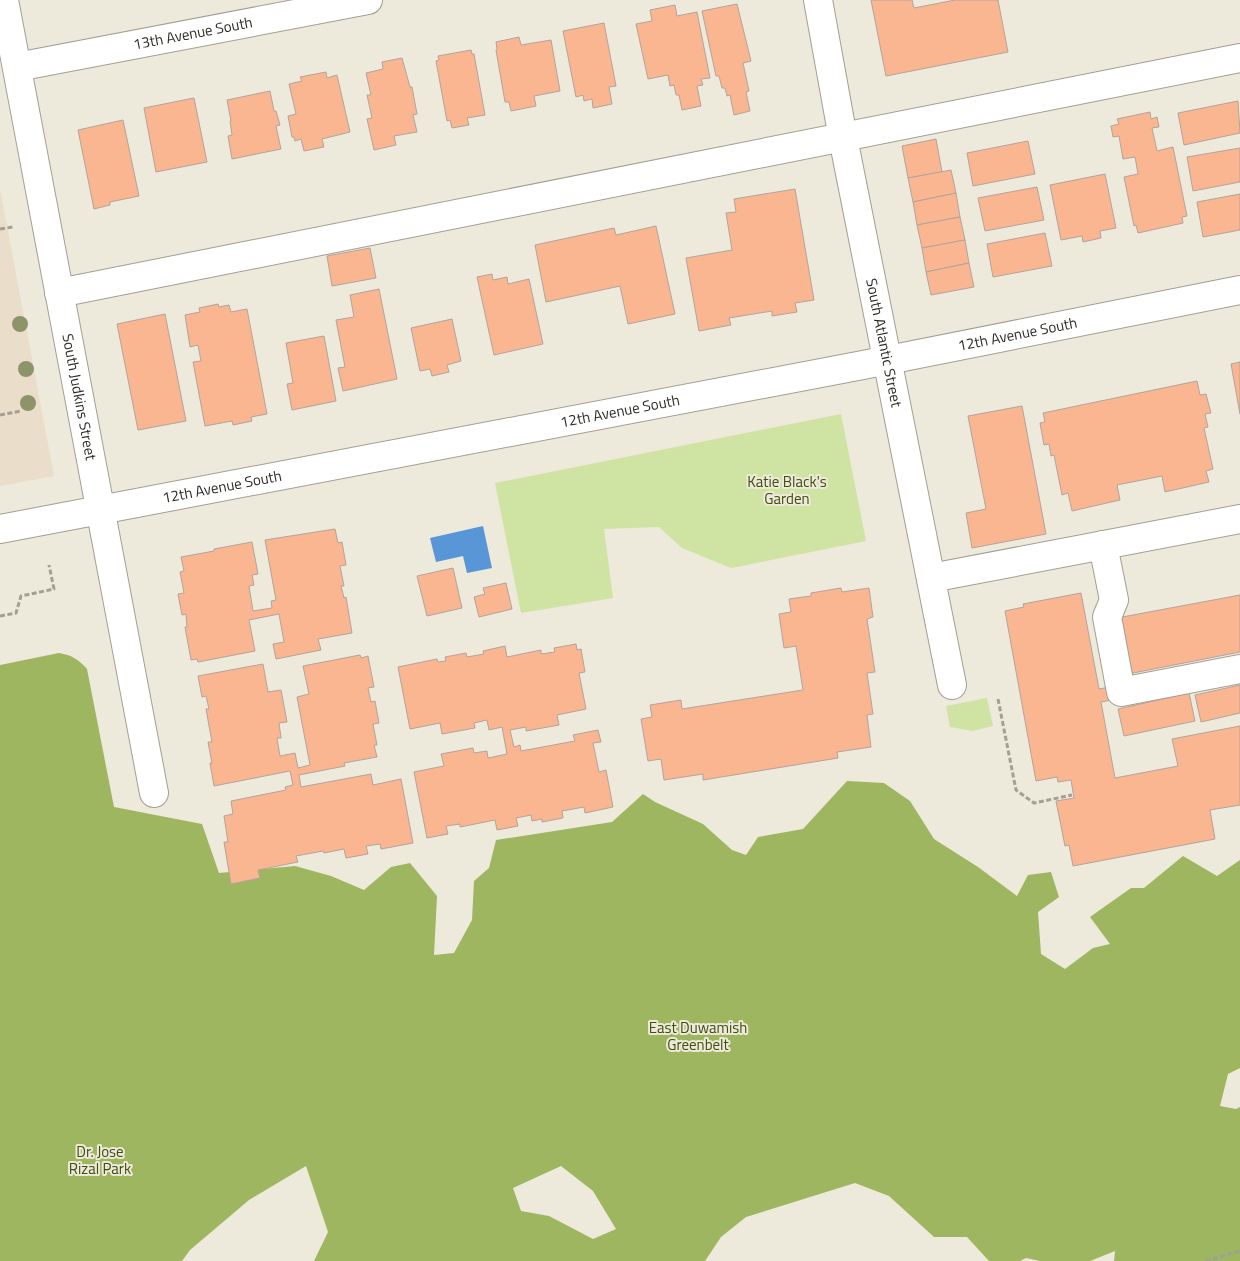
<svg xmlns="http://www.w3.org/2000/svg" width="1240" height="1261" viewBox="0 0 1240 1261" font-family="'Titillium Web',sans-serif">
<rect width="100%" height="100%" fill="#ede9db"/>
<polygon fill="#eaddc9" points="0,189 54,476 0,486"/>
<g fill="#cfe3a3">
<polygon points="841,414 866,541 731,568 682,548 659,527 604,529 613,598 521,613 495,483"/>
<polygon points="987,698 993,726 973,731 950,727 946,706"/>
</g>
<path fill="#9eb65f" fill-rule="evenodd" d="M59,653c13,2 20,7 28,16l27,138 88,17 17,49 76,-7 36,10 33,14 27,-23 19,-4 27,33 -3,59 20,-2 18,-33 2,-39 15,-13 7,-28 116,-18 31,-28 12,8 48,22 29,26 14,5 12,-18 45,-8 44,-48 37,2 26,18 24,38 44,28 39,29 11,-21 23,-3 8,25 -21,15 3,42 24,15 28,-21 17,-4 -20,-27 41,-29h13l39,-32 34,20 23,-16v208l-12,6 -8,32 16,3 4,-2v154h-126l1,-10 -25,10h-50l-14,-3 -6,3h-31l-22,-24h-33l-45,-41 -34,-13 -109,34 -25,20 -16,24h-391l14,-29 -22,-66 -57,34 -59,50 -8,11h-182v-596zM561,1166l32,25 23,38 -23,10 -44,-23 -28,-5 -8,-23z"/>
<polygon fill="#5896d7" points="483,526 492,568 467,573 463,556 436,562 430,538"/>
<g fill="#fab591" stroke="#b2a49d">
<polygon points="871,0 912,0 914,8 955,0 998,0 1008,52 886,76"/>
<polygon points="737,4 751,61 743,63 749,91 746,92 750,111 734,115 730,95 727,96 725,88 722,88 719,76 716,76 702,11"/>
<polygon points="675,5 677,16 697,12 710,78 701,79 703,85 697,86 701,106 682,110 679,95 676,95 674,85 670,86 668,75 648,79 636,24 652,21 650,10"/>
<polygon points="604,23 616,86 609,87 612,104 593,108 592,99 584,101 583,95 576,97 563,31"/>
<polygon points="519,37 521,45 551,40 560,91 534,96 536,106 511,111 509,102 505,102 496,50 497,49 496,42"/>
<polygon points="471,50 472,54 474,54 485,115 467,118 469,125 452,128 450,120 447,121 436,61 439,60 438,56"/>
<polygon points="402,58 410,87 412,87 417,114 413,115 417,132 394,136 396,145 374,150 367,119 372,118 367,95 371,95 366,73 383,69 382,62"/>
<polygon points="326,72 327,78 337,75 350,132 322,139 324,147 304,151 301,139 295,141 294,137 292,137 288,116 296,114 289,84 302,81 300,77"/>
<polygon points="270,91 274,111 276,111 280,125 276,126 281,149 232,159 228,136 232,135 230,121 231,121 227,100"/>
<polygon points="194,98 207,162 156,172 144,108"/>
<polygon points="1238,101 1240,133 1184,145 1178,113"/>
<polygon points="1150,112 1151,119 1157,117 1159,127 1152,128 1157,151 1173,147 1187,216 1182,217 1183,223 1138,233 1136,225 1134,226 1124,177 1138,174 1135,157 1123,159 1119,136 1113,137 1111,126 1119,124 1117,119"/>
<polygon points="123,120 139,196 110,202 110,205 94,209 78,130"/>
<polygon points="936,139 942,172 908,178 902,146"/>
<polygon points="1028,141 1035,174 973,186 967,153"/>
<polygon points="1240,148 1240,182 1193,191 1187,157"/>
<polygon points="951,170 956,193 913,202 908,178"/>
<polygon points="1105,174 1116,228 1100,231 1101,238 1083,242 1082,236 1061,240 1050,185"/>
<polygon points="1037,187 1044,220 985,231 978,198"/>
<polygon points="795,189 814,300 795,303 797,312 772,316 772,311 729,318 731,325 699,331 686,258 732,250 726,213 736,212 734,199"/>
<polygon points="956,193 960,217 917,225 913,202"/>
<polygon points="1240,194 1240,230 1203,237 1197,202"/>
<polygon points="960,217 965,240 922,248 917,225"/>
<polygon points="656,226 675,314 628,324 620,286 546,302 535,245 614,228 616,235"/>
<polygon points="1045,233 1052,266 993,277 987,244"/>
<polygon points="965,240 969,263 926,272 922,248"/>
<polygon points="370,248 376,278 332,286 327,256"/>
<polygon points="969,263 974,287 931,295 926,272"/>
<polygon points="492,274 493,280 507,277 508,284 529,279 543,344 494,355 477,277"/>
<polygon points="379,289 397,379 343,391 338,368 345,367 336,320 354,317 350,295"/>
<polygon points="218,304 219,307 229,305 231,312 247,309 267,414 251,417 252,421 233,425 232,421 205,426 193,362 201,361 198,345 190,347 185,315 200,312 199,308"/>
<polygon points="165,314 186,421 138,430 117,324"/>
<polygon points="452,319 461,361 447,365 449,372 432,376 430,369 420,371 411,328"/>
<polygon points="324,336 336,401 292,410 287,384 293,383 286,343"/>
<polygon points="1240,362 1240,414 1231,364"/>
<polygon points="1197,381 1200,395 1206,394 1211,413 1205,414 1208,427 1204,428 1213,469 1206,471 1209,482 1165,492 1162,476 1117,485 1120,500 1072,511 1068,493 1062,495 1054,455 1051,456 1049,444 1044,445 1040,423 1045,422 1043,413"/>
<polygon points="1022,406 1046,534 972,548 966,513 986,509 968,416"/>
<polygon points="335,529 338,543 342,542 346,565 340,566 344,586 341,586 344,598 346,597 352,633 318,639 321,650 276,659 273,644 284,642 279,614 249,620 255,651 198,662 197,659 191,660 185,627 187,627 186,614 182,615 178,594 184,593 180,572 184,571 181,557 214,551 214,549 252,542 258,574 252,575 254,585 249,586 253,611 272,608 271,601 276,600 265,540"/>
<polygon points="453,568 462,608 427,616 417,576"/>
<polygon points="506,583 512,609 479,617 474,597 485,594 483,588"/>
<polygon points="841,588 842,592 869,588 873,617 867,619 875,672 867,673 873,714 867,715 871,747 837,752 838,758 703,780 703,774 664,780 661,759 648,761 641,719 652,717 650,705 681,700 682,709 803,690 796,646 784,648 779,614 791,612 789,599 811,596 811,593"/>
<polygon points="1081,593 1099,689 1110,687 1112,700 1101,702 1115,778 1178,766 1172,739 1240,726 1240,805 1210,810 1215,839 1073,866 1069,845 1065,846 1056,801 1074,798 1071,780 1058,782 1057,777 1036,781 1005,611 1024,607 1023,604"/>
<polygon points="1240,595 1240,652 1128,674 1117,618"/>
<polygon points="576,644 577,650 581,649 585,672 579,673 586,709 557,715 559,725 526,731 526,727 510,730 514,747 520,745 521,751 575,741 573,735 598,730 601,742 593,743 599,772 606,770 613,807 585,813 584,807 562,811 563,818 542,822 542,819 532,821 531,815 516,818 518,826 497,830 495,820 460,827 460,824 446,826 448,834 427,838 414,772 444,766 441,754 473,748 474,753 487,751 488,758 507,754 502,727 489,730 487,720 474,723 475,728 442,734 440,723 410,729 398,667 437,659 438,662 446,661 445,657 466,653 467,657 484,654 483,651 505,646 507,657 541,650 541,654 555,652 554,648"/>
<polygon points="360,655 361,658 368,656 374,687 368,688 371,702 375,701 379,723 373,724 377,745 374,745 377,757 344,763 345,766 299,775 301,787 371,774 373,785 401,779 413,843 381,849 380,844 366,846 368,854 346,858 344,849 324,853 323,851 296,856 298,862 258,870 260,878 231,884 224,842 228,842 224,816 233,814 231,801 286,790 285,787 293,785 290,771 214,786 210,763 212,763 208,742 212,742 206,709 209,709 206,696 202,697 198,676 263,664 268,692 281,690 287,722 279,723 281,738 277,738 280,756 295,753 298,768 310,765 297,697 309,694 303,666"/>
<polygon points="1240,685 1240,713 1201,722 1195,695"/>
<polygon points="1189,693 1195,721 1124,736 1118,709"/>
</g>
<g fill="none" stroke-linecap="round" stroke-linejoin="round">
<defs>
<g id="minor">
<path id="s1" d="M4,0l150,793"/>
<path id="s2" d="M818,0l25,138 109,547"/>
<path id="s3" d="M17,67l351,-67"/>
<polyline points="59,293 1240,58"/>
<path id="s4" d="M0,529l863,-164 377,-75"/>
<polyline points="1103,545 1114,600 1107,617 1121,692 1240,669"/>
<polyline points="931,578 1240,519"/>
</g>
</defs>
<use href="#minor" stroke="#a39f92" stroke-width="30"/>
<g stroke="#a29f95" stroke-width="3" stroke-dasharray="5 2.5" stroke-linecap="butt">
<polyline points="0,229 13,227"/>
<polyline points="0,415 21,411"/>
<polyline points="0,616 16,613 21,596 54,589 49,565"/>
<polyline points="998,699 1016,790 1034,803 1072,795"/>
<polyline points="1206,1261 1240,1251"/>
</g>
<use href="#minor" stroke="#fff" stroke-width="28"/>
</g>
<g fill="#8e946a">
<circle cx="20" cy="324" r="8"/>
<circle cx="26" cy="369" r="8"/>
<circle cx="28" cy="403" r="8"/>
</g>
<g text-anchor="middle" stroke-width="4" stroke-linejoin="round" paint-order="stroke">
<g font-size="15" fill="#2d2c27" stroke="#ede9db">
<text dy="5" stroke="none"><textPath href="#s3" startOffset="179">13th Avenue South</textPath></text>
<text dy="5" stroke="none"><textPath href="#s4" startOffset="1036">12th Avenue South</textPath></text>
<text dy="5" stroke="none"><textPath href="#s2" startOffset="349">South Atlantic Street</textPath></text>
<text dy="5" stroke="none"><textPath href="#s1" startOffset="404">South Judkins Street</textPath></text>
<text dy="5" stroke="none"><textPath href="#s4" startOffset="631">12th Avenue South</textPath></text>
<text dy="5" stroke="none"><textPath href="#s4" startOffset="226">12th Avenue South</textPath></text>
</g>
<g font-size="15" fill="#404f0e" stroke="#ede9db">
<text x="787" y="487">Katie Black's<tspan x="787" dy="17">Garden</tspan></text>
<text x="698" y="1033">East Duwamish<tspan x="698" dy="17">Greenbelt</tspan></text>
<text x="100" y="1157">Dr. Jose<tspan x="100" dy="17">Rizal Park</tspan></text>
</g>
</g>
</svg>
